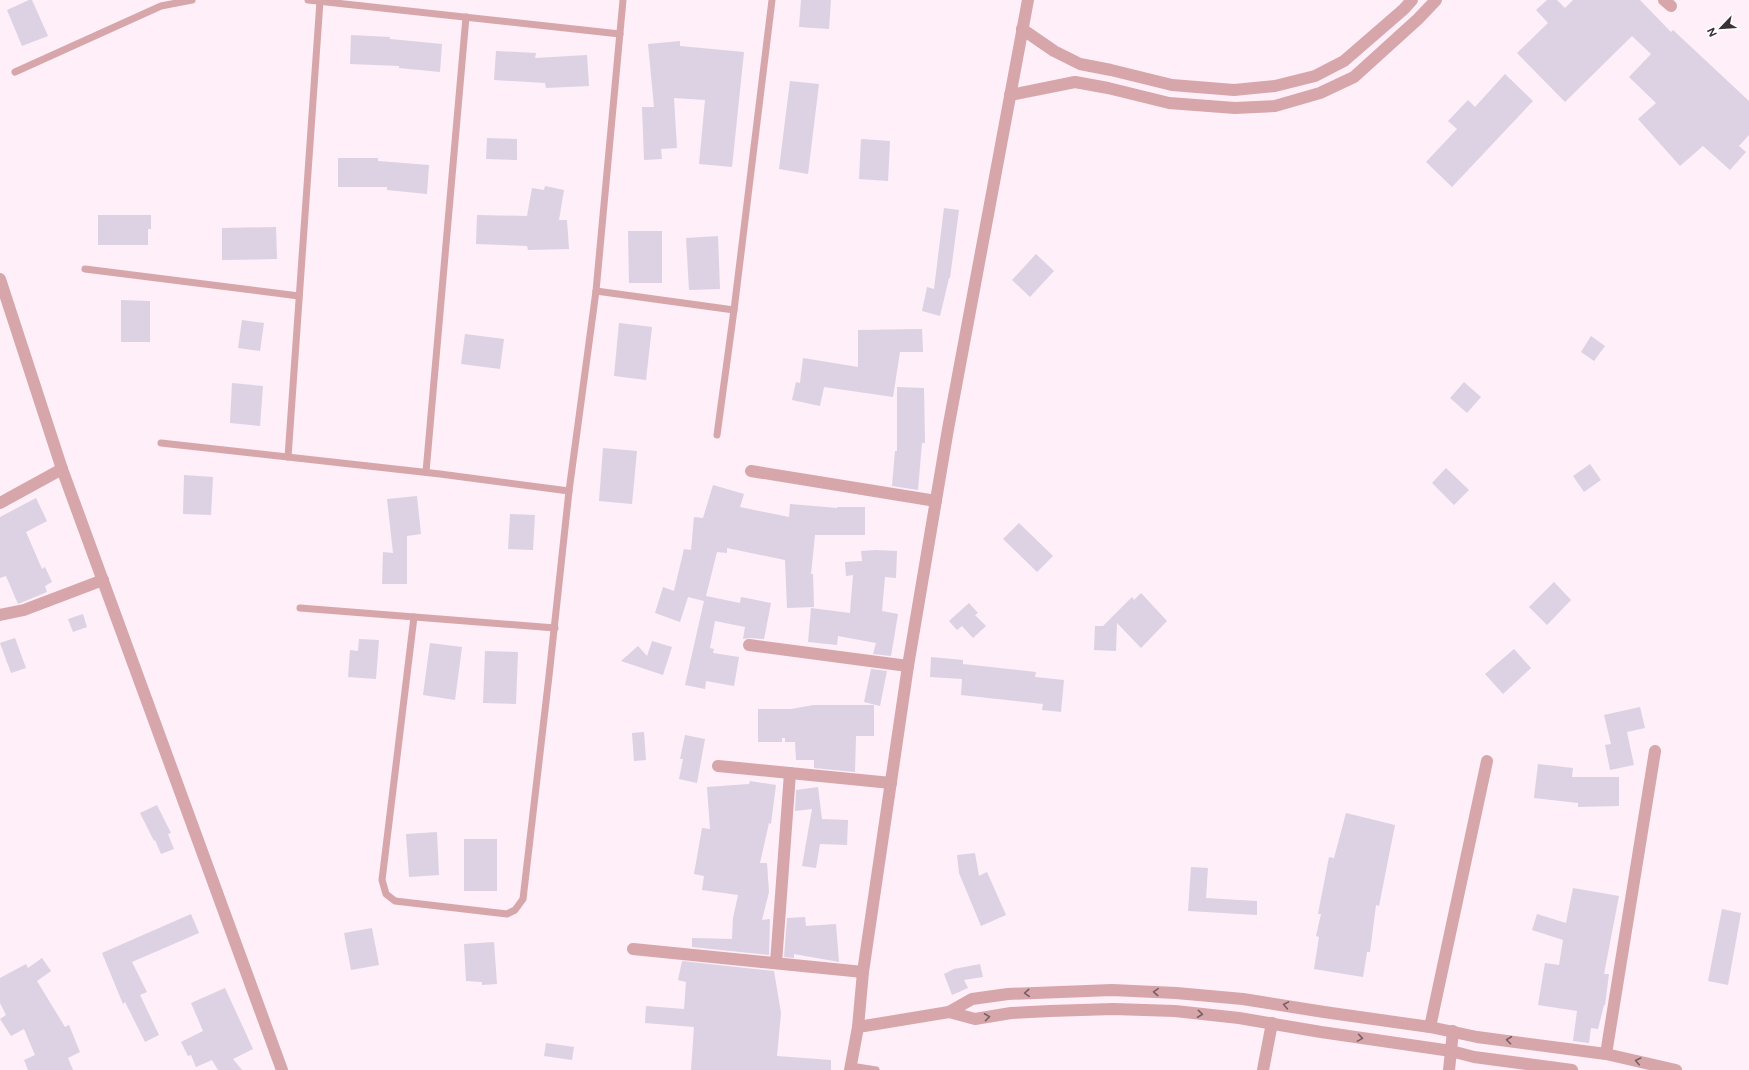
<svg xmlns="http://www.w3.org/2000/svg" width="1749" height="1070" viewBox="0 0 1749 1070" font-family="Figtree,sans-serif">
<rect width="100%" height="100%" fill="#feeff8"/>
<g fill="#dcd2e3">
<polygon points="29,0 32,0 48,36 22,46 7,10"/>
<polygon points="801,0 831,0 829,29 799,27"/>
<polygon points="1547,0 1557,0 1565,8 1573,0 1640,0 1671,32 1673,30 1749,101 1749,135 1739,146 1746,152 1730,170 1703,146 1680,166 1638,119 1656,103 1629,77 1651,54 1632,36 1565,102 1517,53 1548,23 1536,10"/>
<polygon points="351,35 390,37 390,39 442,44 440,72 399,68 399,66 350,64"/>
<polygon points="680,41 680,46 744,52 732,167 699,164 705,100 674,98 677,148 661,149 662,159 644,160 642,107 654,107 648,44"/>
<polygon points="496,51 536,53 535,58 587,55 589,86 546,88 545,83 494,80"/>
<polygon points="1505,74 1533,101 1452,187 1426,162 1457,129 1448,121 1468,100 1475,107"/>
<polygon points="790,81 819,84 808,174 779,169"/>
<polygon points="487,138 517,139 517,160 486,159"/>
<polygon points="861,139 890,141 888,181 859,179"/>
<polygon points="338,158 378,158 378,161 429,165 427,194 387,190 387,187 338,187"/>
<polygon points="545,186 564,190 559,220 567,220 569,249 528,250 527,246 476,244 477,215 527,216 532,188 544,190"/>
<polygon points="944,208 959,210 950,278 949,278 940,316 922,311 927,287 934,289"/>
<polygon points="98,215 151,215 151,229 148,229 148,245 98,245"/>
<polygon points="276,227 277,259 222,260 222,228"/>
<polygon points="628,231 662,231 662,283 629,283"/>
<polygon points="718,236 720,289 689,290 686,238"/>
<polygon points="1036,254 1054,271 1030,297 1012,280"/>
<polygon points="121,300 150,301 150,342 121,342"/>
<polygon points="242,320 264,323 260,351 238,348"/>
<polygon points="619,323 652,327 646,380 614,376"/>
<polygon points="922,329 923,352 900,352 893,397 824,387 820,406 792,400 796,382 800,383 803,358 858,367 858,330"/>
<polygon points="465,334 504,339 500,369 461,364"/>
<polygon points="1591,336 1605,346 1594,361 1581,352"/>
<polygon points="1464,382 1481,397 1467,413 1450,398"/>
<polygon points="232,383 263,386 260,426 230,423"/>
<polygon points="897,387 924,388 925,443 922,443 918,490 892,486 895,451 897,451"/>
<polygon points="603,448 637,451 632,504 599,501"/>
<polygon points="1590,464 1601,480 1584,492 1573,476"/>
<polygon points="1446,468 1469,490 1454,505 1432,483"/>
<polygon points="184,475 213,477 211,515 183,514"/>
<polygon points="713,485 744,494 740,507 789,517 790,504 837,508 837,507 865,507 865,535 815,535 811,574 813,574 814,607 787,608 785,560 727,548 727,553 717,552 706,596 740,603 741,597 771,603 764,639 750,638 743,639 745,627 715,621 710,648 714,649 713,653 739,657 734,686 706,681 705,689 685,685 704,601 688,597 680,622 655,613 663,587 674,591 684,549 691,550 694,517 703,518"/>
<polygon points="417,496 421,534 407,536 407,584 382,584 383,552 393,553 387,499"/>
<polygon points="36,498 47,521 26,532 42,569 45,567 52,582 45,586 47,592 18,604 6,576 0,578 0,517"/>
<polygon points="510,514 535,515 533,550 508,549"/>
<polygon points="1019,523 1053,556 1037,572 1003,539"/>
<polygon points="876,550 897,551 896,578 885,577 882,611 898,614 891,656 873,654 876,643 838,636 837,645 808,642 811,608 850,613 853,575 846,576 845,562 862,561 861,551"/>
<polygon points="1554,582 1571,600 1547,625 1529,607"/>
<polygon points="1141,593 1167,621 1141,648 1117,623 1116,651 1094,650 1095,626 1103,626 1132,597 1134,600"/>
<polygon points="969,603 978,613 975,615 986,626 973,638 962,626 957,630 949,621"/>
<polygon points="83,614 87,627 73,632 68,619"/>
<polygon points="15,638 26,668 11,673 0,643"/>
<polygon points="359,639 379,640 376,679 348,677 350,650 358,651"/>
<polygon points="652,641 672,647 663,675 621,661 638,646 647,656"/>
<polygon points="430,643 462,647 455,700 423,695"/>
<polygon points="1514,649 1531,668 1503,694 1485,674"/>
<polygon points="485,651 518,652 516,704 483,703"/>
<polygon points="931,657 963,660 963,664 1036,672 1035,677 1064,680 1061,712 1042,710 1043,704 961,695 962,679 930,677"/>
<polygon points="871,669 887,671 880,706 864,702"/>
<polygon points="814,705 874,705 874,736 856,736 855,772 814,768 814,760 796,760 795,742 785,742 785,738 782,738 782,742 758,742 758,709 791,709"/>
<polygon points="1640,707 1645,728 1627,732 1634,765 1610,770 1605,745 1611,744 1604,715"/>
<polygon points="644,732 646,760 634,761 632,733"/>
<polygon points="685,735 705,739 697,783 679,779 683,759 680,759"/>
<polygon points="1538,764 1573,768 1572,777 1619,777 1619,806 1578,807 1578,803 1534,798"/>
<polygon points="750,781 776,785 771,824 769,823 760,863 767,863 769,892 762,920 770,919 769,955 692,947 692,938 732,939 733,918 738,895 702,890 704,876 694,874 702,828 710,829 707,787 749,784"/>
<polygon points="818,787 822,819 848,820 847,845 820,844 816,868 802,866 812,809 795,811 796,790"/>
<polygon points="157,805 171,833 168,834 174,849 161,854 155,840 154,841 140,813"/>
<polygon points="1346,813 1395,825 1379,906 1376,905 1370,952 1367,952 1363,977 1314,969 1319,937 1316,936 1321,914 1318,914 1329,857 1334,858"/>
<polygon points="437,832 439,875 409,877 406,834"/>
<rect x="464" y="839" width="33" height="52"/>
<polygon points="975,853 979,876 987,872 1006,915 981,926 959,873 957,855"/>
<polygon points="1191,867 1208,868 1206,898 1257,901 1257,915 1188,911"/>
<polygon points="1573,888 1619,896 1604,974 1609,974 1605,1005 1604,1005 1598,1029 1591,1028 1589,1043 1573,1041 1577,1011 1538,1005 1545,963 1559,965 1563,940 1532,930 1537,914 1566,923"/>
<polygon points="1722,909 1741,913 1728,985 1708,981"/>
<polygon points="191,914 199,933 132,962 147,992 140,995 159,1035 145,1042 125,1002 123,1004 102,953"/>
<polygon points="805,917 806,926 836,924 839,962 794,954 794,958 784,957 787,918"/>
<polygon points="372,928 379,965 351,970 344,933"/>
<polygon points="494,942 497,984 482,985 482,982 466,981 464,944"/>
<polygon points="42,958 51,971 37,981 65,1027 69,1025 80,1052 68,1058 73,1070 28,1070 24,1060 35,1055 24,1029 11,1036 0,1019 6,1015 0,1003 0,978 26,964 28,968"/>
<polygon points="682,961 774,971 781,1013 777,1056 831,1060 831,1070 691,1070 694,1027 645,1023 646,1006 684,1009 686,982 678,980"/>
<polygon points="980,964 983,977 964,980 968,988 952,995 944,974 954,969"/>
<polygon points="225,988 253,1049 233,1059 242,1070 218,1070 212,1060 196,1067 191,1055 188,1056 181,1042 203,1031 191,1003"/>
<polygon points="546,1043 574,1047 572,1060 544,1056"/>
</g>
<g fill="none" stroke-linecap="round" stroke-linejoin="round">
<g stroke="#d6a6aa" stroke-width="7">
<polyline points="308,0 620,34"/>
<polyline points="15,72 161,6 192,0"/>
<polyline points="85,269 299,296"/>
<polyline points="596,291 734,310"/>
<polyline points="717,435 734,310 772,0"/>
<polyline points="161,443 440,474 569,491"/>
<polyline points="288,457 320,1"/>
<polyline points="426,472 466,17"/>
<polyline points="300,608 555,628"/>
<polyline points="414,617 382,880 386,894 395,901 507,914 515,910 523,899 549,676 569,491 596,291 623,0"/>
<polyline points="851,1066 876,1070"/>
</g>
<g stroke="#d6a6aa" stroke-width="12">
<polyline points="1664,0 1671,6"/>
<polyline points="1022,29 1054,51 1080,64 1111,70 1172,85 1234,90 1275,86 1315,76 1344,61 1404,9 1412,0"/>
<polyline points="1010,95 1075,82 1108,88 1169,103 1235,108 1275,106 1320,93 1354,77 1418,19 1436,0"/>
<polyline points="0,279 62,469 282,1070"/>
<polyline points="751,471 936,501"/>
<polyline points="0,503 62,469"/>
<polyline points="0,615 24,610 103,580"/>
<polyline points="749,645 908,666"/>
<polyline points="718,766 891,783"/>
<polyline points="633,949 863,972"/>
<polyline points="776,963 790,773"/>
<polyline points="949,1012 975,1019 1011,1013 1050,1011 1113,1009 1175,1011 1239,1018 1321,1032 1451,1051 1474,1057 1572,1070"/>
<polyline points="858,1027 949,1012 972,999 1008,994 1112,990 1176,993 1243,999 1324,1012 1430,1027 1477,1037 1606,1054 1676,1070"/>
<polyline points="1430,1027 1487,761"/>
<polyline points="1606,1054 1655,751"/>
<polyline points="850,1070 858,1027 863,972 908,666 948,429 1028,0"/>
<polyline points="1263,1070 1272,1023"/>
<polyline points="1449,1070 1453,1031"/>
</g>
</g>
<defs><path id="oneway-chevron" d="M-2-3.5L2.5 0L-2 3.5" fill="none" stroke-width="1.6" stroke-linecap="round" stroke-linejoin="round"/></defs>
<g stroke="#776064">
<use href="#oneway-chevron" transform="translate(1156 992) rotate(-177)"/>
<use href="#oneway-chevron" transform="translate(1027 993) rotate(176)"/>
<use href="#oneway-chevron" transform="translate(1286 1005) rotate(-170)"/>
<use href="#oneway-chevron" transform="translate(1200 1014) rotate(6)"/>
<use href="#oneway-chevron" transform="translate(987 1017) rotate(-8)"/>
<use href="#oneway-chevron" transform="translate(1360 1038) rotate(9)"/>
<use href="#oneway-chevron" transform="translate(1509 1040) rotate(-173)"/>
<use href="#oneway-chevron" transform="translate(1638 1061) rotate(-167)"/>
</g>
<g transform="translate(1721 28) rotate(245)" stroke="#ffffff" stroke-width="3" paint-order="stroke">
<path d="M0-3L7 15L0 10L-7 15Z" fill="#383135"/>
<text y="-6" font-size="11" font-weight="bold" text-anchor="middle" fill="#383135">N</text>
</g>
</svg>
